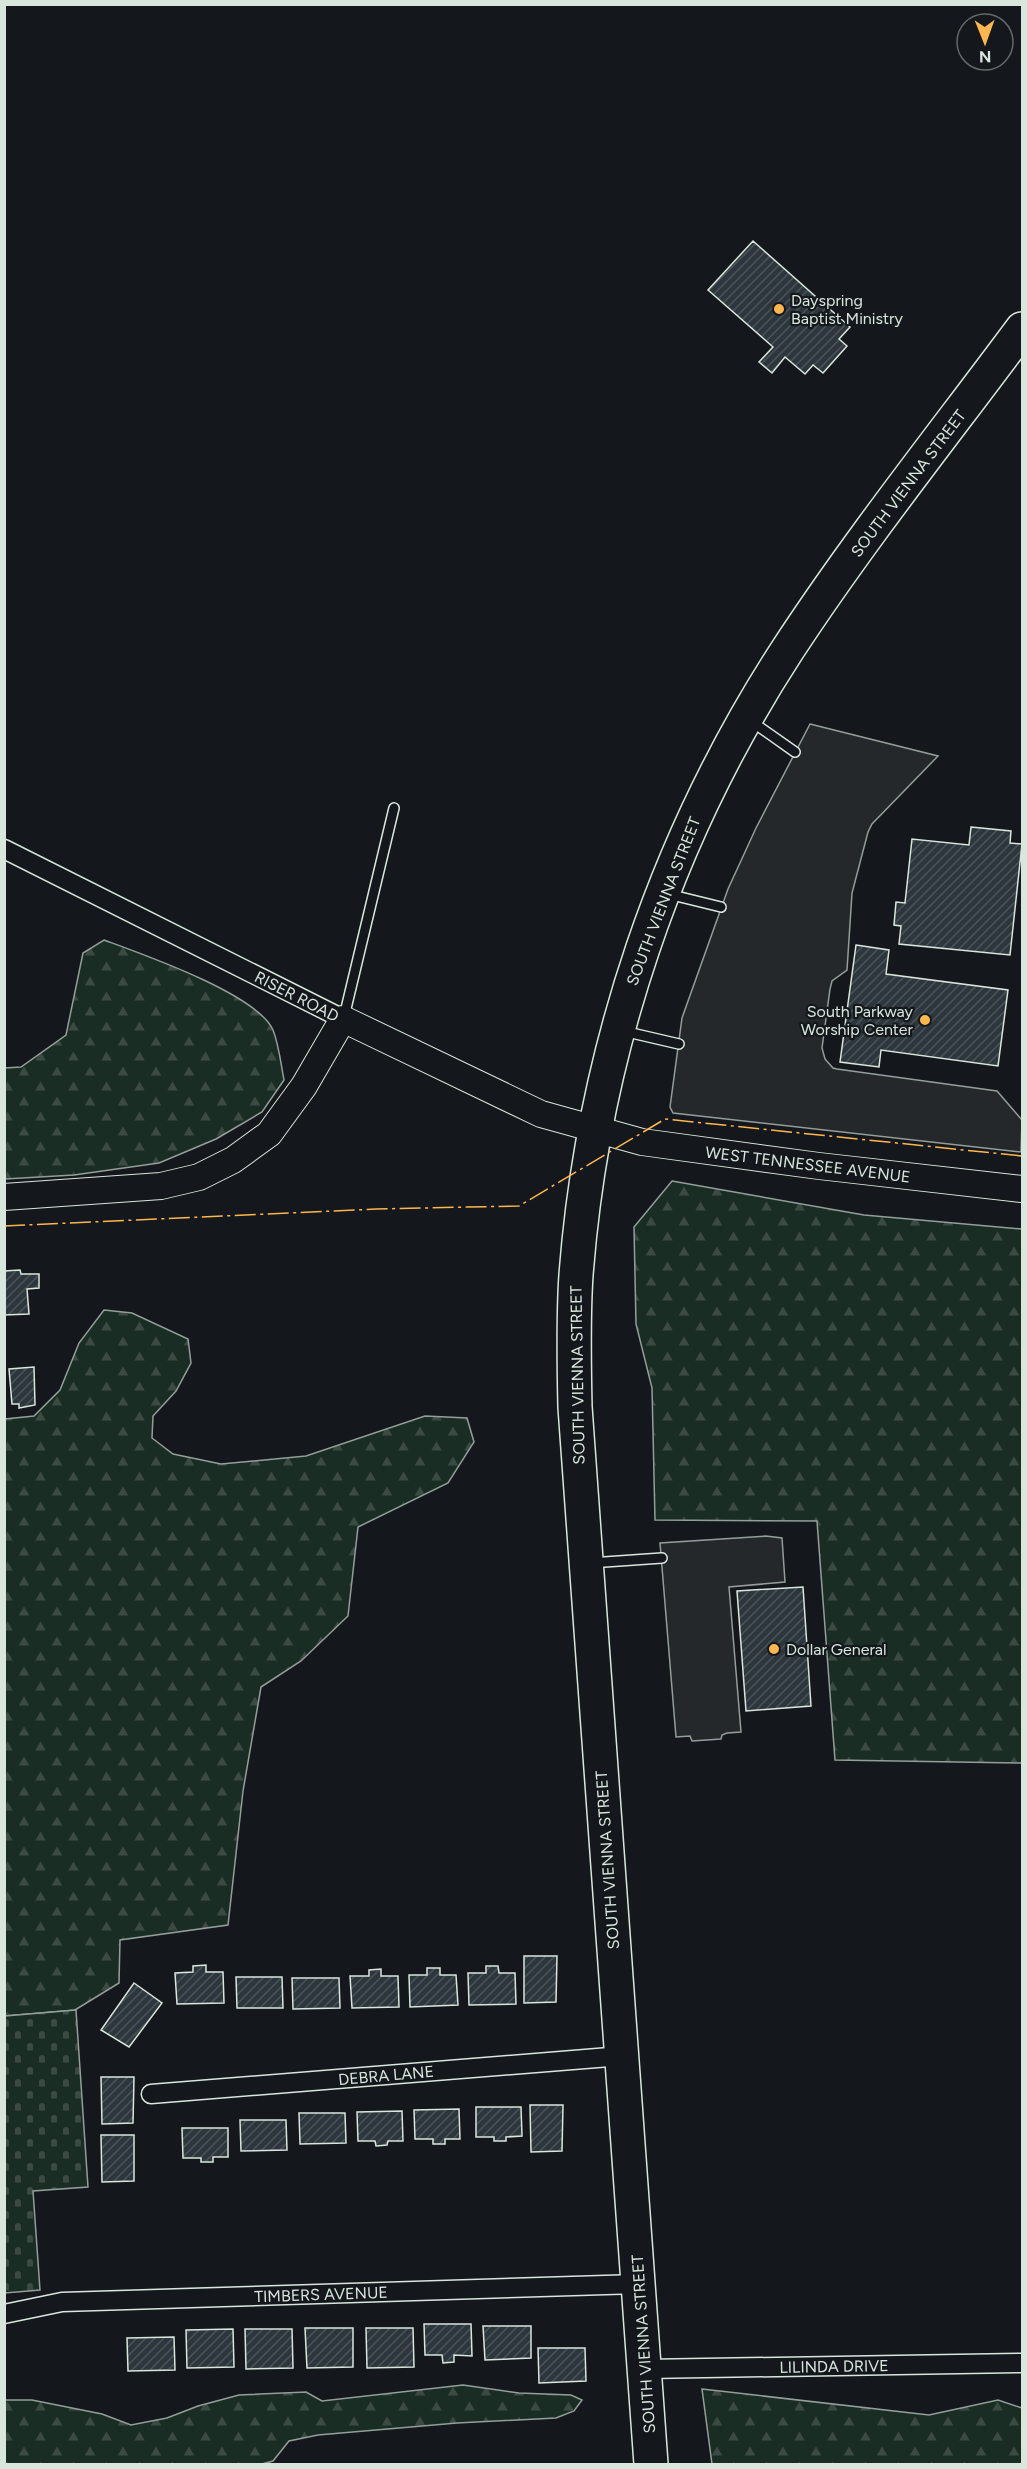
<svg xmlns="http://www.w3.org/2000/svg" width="1027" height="2469" viewBox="0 0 1027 2469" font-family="Figtree,sans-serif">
<defs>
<pattern id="forest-firs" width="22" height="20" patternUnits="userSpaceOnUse" patternTransform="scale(1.5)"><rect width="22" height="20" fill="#1a2d24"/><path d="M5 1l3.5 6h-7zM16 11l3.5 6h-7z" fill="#3b4b43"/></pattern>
<pattern id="cemetery-stones" width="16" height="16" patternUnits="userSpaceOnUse" patternTransform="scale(1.5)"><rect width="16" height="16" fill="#1a2d24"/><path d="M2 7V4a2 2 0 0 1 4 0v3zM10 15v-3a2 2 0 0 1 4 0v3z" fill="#3b4b43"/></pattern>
<pattern id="building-hatch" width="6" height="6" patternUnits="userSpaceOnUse" patternTransform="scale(1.5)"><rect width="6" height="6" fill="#2c363c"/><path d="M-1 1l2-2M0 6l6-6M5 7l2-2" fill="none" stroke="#4a5358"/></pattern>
</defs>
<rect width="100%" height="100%" fill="#14181c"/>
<g fill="url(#forest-firs)" stroke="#939e99" stroke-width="1.5">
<path d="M104,940c38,14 153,54 169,90 6,15 8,35 11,50l-22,32 -46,27 -57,24 -85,12 -69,4v-111l16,-1 45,-32 17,-82z"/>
<polygon points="672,1181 864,1215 1022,1229 1022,1763 835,1760 817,1521 655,1520 652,1388 636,1324 634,1227"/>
<polygon points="104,1310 132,1313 188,1339 191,1363 176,1391 153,1416 152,1438 173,1454 221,1464 306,1456 425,1416 467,1418 474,1442 448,1483 358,1527 348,1616 301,1661 261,1687 243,1791 228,1925 120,1940 119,1983 75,2010 5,2016 5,1419 34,1416 60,1390 79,1343"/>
<polygon points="463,2385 519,2393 571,2395 582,2400 574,2411 556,2418 457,2423 318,2435 289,2441 273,2461 262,2464 5,2464 5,2400 32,2400 102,2414 131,2425 167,2418 198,2406 239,2395 306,2392 322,2401"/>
<polygon points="702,2389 929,2415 998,2400 1022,2408 1022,2464 712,2464"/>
</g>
<polygon fill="url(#cemetery-stones)" stroke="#939e99" stroke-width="1.5" points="76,2010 88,2187 33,2191 40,2290 5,2293 5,2016"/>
<g fill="#24282b" stroke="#939e99" stroke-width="1.5">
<polygon points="810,724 938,756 872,824 868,832 852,893 847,970 832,981 830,989 822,1048 825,1059 833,1068 837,1069 997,1091 1022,1120 1021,1152 673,1113 670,1107 682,1018 728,889 756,828"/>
<polygon points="766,1536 782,1538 785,1582 729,1587 741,1732 727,1733 722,1735 721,1739 692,1741 690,1736 676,1737 660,1543"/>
</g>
<g fill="url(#building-hatch)" stroke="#d8e6dc" stroke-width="1.5">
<polygon points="753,241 850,327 839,339 847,346 823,373 813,365 805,374 785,357 772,373 759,362 773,347 708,290"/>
<polygon points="971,827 1011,831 1010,843 1022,844 1010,955 899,944 901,926 894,925 896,902 905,903 912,839 969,845"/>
<polygon points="856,945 889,950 886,974 1008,990 998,1066 881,1050 879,1067 840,1062"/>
<polygon points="20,1270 21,1274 39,1274 39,1288 27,1289 29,1314 4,1315 4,1271"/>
<polygon points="34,1367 35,1405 19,1408 19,1404 12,1404 9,1369"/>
<polygon points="803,1587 811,1706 746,1711 737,1591"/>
<polygon points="524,1956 557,1956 556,2002 524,2003"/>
<polygon points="206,1965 206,1972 223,1972 224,2003 177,2004 175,1973 193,1972 193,1966"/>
<polygon points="486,1966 498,1966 499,1973 515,1973 516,2004 469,2005 468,1973 486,1973"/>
<polygon points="427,1968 440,1968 440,1975 456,1975 458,2005 410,2007 409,1975 427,1975"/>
<polygon points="381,1969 381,1976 398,1976 399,2007 352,2008 350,1976 369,1976 369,1970"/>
<polygon points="236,1977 282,1977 283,2008 237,2008"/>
<polygon points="292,1978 339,1978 340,2008 293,2009"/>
<polygon points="134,1983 162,2003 129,2047 101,2030"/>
<polygon points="101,2077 134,2077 133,2123 102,2124"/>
<polygon points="530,2105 563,2105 562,2151 531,2152"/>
<polygon points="476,2107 521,2107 522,2136 506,2137 506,2141 494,2141 494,2137 476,2137"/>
<polygon points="459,2109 460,2139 445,2139 445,2144 433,2144 433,2139 415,2139 414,2110"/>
<polygon points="402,2111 403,2141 388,2141 387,2145 376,2146 375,2141 358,2141 357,2112"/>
<polygon points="299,2113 345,2113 346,2143 300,2144"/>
<polygon points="240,2120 286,2120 287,2150 241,2151"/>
<polygon points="182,2128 228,2128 228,2157 213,2157 213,2162 201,2162 201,2158 183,2158"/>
<polygon points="101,2135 134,2135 134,2181 102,2182"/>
<polygon points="424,2324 471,2324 472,2356 454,2355 454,2362 443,2363 442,2355 425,2355"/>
<polygon points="483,2326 531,2326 531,2358 485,2360"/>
<polygon points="305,2328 353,2328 353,2367 307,2368"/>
<polygon points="366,2328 413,2328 414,2367 367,2368"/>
<polygon points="233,2329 234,2367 187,2368 186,2330"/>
<polygon points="245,2329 292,2329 293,2368 246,2369"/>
<polygon points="174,2337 175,2370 128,2371 127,2338"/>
<polygon points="538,2348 585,2348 586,2381 539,2383"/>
</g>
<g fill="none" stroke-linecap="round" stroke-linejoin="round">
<defs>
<g id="lane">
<polyline points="751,721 795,752"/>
<polyline points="668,894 721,907"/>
<polyline points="344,1017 394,808"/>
<polyline points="623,1031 679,1044"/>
<polyline points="590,1563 662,1558"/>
</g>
<g id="street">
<polyline points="4,849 343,1019"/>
<polyline points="151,2094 622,2056"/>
<polyline points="4,2314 62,2302 638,2284"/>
<polyline points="645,2369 1022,2363"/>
</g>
<polyline id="secondary" points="4,1197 161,1186 199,1177 233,1160 269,1134 304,1086 343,1019 541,1114 642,1142 819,1166 1022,1189"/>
<path id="highway" d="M651,2464l-76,-1057c-1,-44 -2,-88 1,-132 17,-222 90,-439 212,-626 72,-110 156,-215 234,-320"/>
</defs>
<use href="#lane" stroke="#d8e6dc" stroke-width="12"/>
<use href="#street" stroke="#d8e6dc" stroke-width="21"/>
<use href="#secondary" stroke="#d8e6dc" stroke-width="28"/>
<use href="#highway" stroke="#d8e6dc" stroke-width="36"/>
<use href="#lane" stroke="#14181c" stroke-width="9"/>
<use href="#street" stroke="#14181c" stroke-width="18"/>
<use href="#secondary" stroke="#14181c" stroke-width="26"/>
<use href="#highway" stroke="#14181c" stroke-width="33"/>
<polyline stroke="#ffb74d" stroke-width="1.5" stroke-dasharray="21 4.5 3 4.5" stroke-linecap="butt" points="4,1226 376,1209 519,1206 665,1119 1022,1156"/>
</g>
<g fill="#ffb74d" stroke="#14181c" stroke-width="2">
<circle cx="779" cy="309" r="6"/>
<circle cx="925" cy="1020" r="6"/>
<circle cx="774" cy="1649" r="6"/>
</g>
<g text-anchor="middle" stroke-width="4.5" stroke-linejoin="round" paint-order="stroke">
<g font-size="16" fill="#d8e6dc" stroke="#14181c" text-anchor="start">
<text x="791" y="306">Dayspring<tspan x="791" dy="18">Baptist Ministry</tspan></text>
<text x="913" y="1017" text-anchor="end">South Parkway<tspan x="913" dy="18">Worship Center</tspan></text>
<text x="786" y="1655">Dollar General</text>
</g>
<g font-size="16" fill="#d8e6dc" stroke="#14181c">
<text transform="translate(908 483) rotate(-53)" y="6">SOUTH VIENNA STREET</text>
<text transform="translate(663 901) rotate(-69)" y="6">SOUTH VIENNA STREET</text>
<text transform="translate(297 996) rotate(27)" y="6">RISER ROAD</text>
<text transform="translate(808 1164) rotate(7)" y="6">WEST TENNESSEE AVENUE</text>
<text transform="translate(577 1375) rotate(-91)" y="6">SOUTH VIENNA STREET</text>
<text transform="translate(607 1860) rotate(-94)" y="6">SOUTH VIENNA STREET</text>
<text transform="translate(386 2075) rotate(-5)" y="6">DEBRA LANE</text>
<text transform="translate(321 2294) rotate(-2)" y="6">TIMBERS AVENUE</text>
<text transform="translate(643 2344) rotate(-94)" y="6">SOUTH VIENNA STREET</text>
<text transform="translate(834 2366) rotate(-1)" y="6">LILINDA DRIVE</text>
</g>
</g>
<rect width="1027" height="2469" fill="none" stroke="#d8e6dc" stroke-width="12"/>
<g transform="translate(985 42) rotate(179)"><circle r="28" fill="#14181c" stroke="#626a69" stroke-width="1.5"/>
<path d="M0-4.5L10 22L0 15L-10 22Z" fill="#ffb74d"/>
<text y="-9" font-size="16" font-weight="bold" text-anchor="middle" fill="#d8e6dc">N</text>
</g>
</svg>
